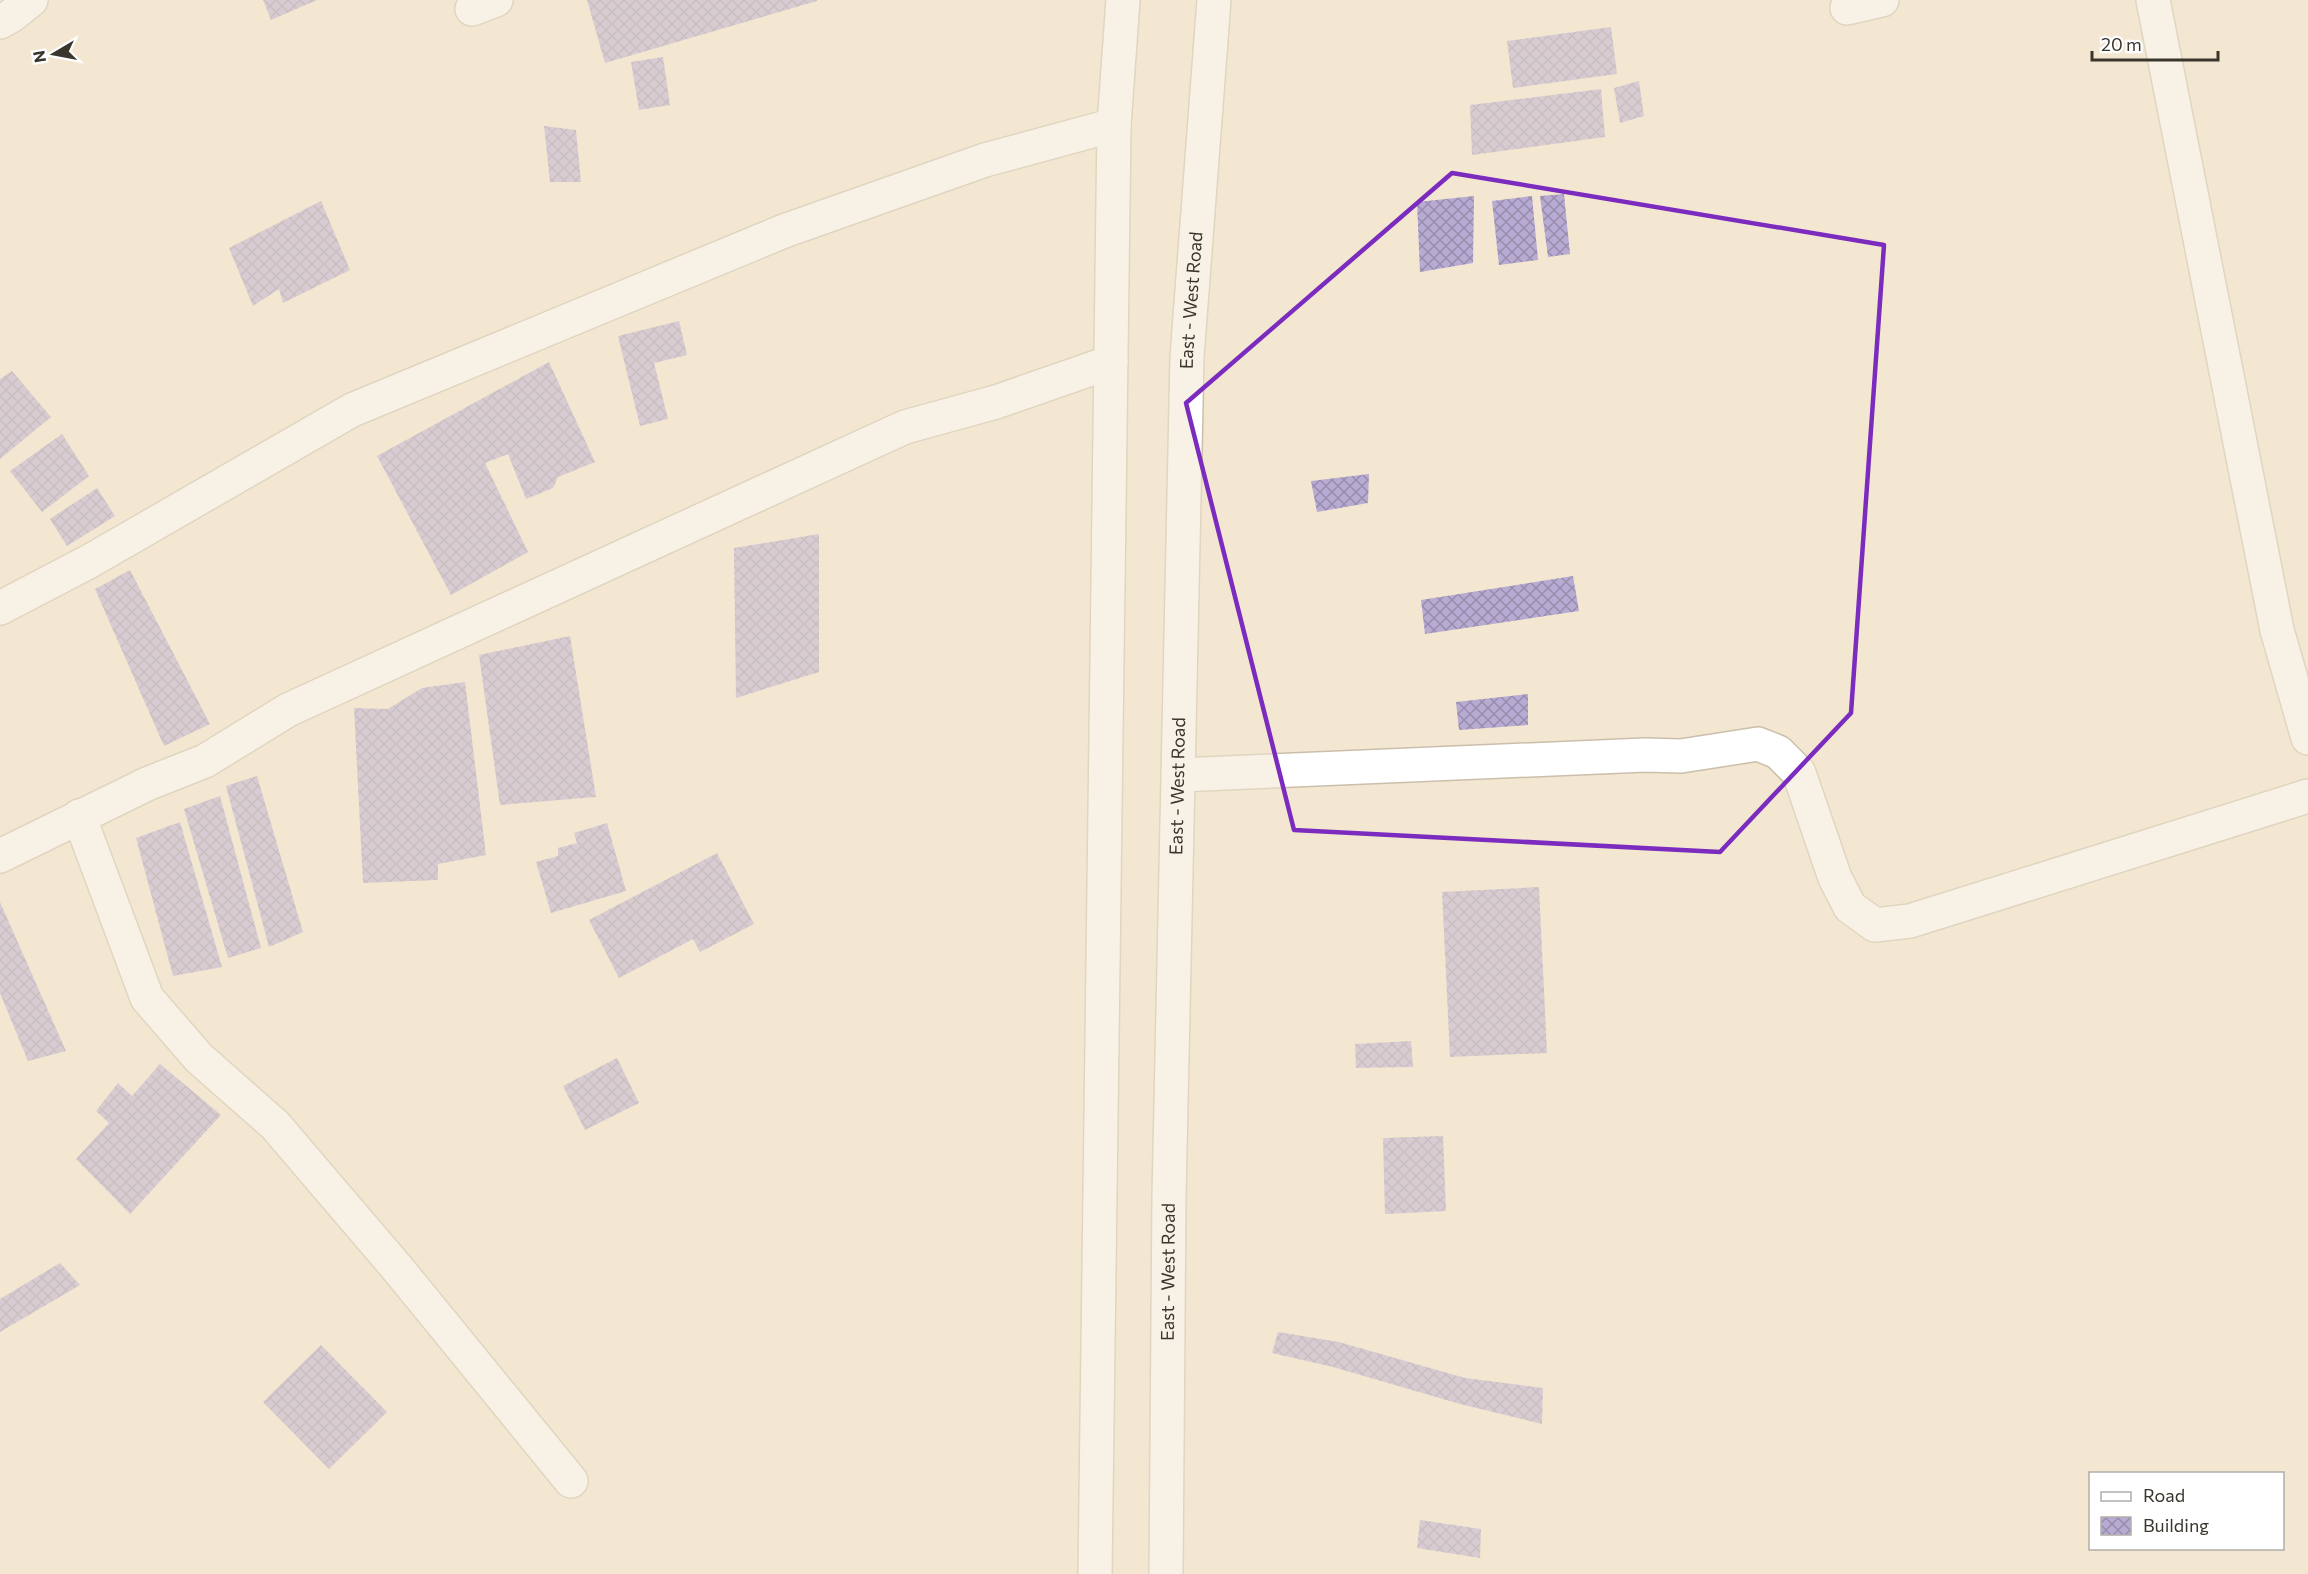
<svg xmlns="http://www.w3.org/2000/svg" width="2308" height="1574" viewBox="0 0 2308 1574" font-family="Commissioner,sans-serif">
<defs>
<pattern id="building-cross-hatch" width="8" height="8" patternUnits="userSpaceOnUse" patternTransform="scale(1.5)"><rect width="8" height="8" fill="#b8abd3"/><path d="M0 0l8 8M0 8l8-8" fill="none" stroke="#978cac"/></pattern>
</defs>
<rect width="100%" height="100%" fill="#f3e7d2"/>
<g fill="url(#building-cross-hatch)">
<polygon points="263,0 317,0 271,20"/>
<polygon points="587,0 817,0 817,1 605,63"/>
<polygon points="1611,27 1617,74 1513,88 1507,41"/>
<polygon points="663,57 670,105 639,110 631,62"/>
<polygon points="1639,81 1644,116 1620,123 1614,88"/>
<polygon points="1601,89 1605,137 1472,155 1470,105"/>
<polygon points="544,126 576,130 581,182 550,182"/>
<polygon points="1564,194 1570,254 1548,257 1540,196"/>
<polygon points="1474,196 1473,263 1420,272 1417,202"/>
<polygon points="1532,196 1538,260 1499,265 1492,201"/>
<polygon points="321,201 350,270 283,303 279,289 253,306 229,248"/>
<polygon points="679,321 687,355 654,363 668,419 640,426 618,336"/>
<polygon points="549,362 595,462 558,477 553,488 526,499 508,454 485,463 528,552 451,595 377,456"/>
<polygon points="12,371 51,417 0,459 0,379"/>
<polygon points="62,434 89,476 42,512 10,471"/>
<polygon points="1369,474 1368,503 1317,512 1311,481"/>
<polygon points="97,488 115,516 67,546 50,519"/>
<polygon points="819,534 819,672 736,698 734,548"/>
<polygon points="130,570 210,724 164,746 95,589"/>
<polygon points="1573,576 1579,611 1425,634 1421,600"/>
<polygon points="570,636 596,797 500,805 479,655"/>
<polygon points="465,682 486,855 438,864 438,880 363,883 354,708 388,709 422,688"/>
<polygon points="1528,694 1528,725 1459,730 1456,702"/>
<polygon points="257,776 303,932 269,947 226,786"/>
<polygon points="220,796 261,948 228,958 184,809"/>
<polygon points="180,822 222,967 173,976 136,838"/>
<polygon points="607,823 626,891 551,913 536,862 558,856 558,848 577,843 574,833"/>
<polygon points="717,853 754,924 700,952 693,939 619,978 589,920"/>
<polygon points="1539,887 1547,1053 1450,1057 1442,892"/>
<polygon points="0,902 66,1051 28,1061 0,993"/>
<polygon points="1411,1041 1413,1067 1356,1068 1355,1044"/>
<polygon points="617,1058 639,1103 585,1130 563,1086"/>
<polygon points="160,1064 221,1115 130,1214 76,1159 109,1123 96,1111 118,1083 132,1096"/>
<polygon points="1443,1136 1446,1211 1385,1214 1383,1138"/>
<polygon points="60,1263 80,1285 0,1332 0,1299"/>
<polygon points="1278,1332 1339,1342 1465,1378 1543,1388 1542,1424 1460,1404 1333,1367 1272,1353"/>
<polygon points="321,1345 387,1412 329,1469 263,1402"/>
<polygon points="1420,1520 1481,1529 1480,1558 1417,1548"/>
</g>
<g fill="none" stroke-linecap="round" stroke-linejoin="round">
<defs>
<g id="minor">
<polyline points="2153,0 2277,630 2308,738"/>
<polyline points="1847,8 1882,0"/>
<polyline points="472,9 496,0"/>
<polyline points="0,22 11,16 31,0"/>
<polyline points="0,608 90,561 352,410 784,231 985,160 1114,125"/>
<polyline points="1179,775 1645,755 1681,756 1758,744 1778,752 1799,773 1835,878 1850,907 1875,925 1910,921 2308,796"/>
<polyline points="79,816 147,998 199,1058 275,1125 398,1269 571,1481"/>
<polyline points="0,856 147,784 205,761 288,710 905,427 996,402 1111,362"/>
</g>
<g id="major">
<polyline points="1095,1574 1114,125 1123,0"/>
<path id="s1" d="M1166,1574l3,-377 18,-840 27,-357"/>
</g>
</defs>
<use href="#minor" stroke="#cbbfab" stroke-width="36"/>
<use href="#major" stroke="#cbbfab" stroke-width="36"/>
<use href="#minor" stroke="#fff" stroke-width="33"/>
<use href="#major" stroke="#fff" stroke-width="33"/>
</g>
<path d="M0 0H2308V1574H0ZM1452,173l432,72 -33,468 -131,139 -426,-22 -108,-427z" fill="#f3e7d2" fill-opacity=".55" fill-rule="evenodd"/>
<path fill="none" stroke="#7b2cbf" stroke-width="4.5" stroke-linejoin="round" d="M1452,173l432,72 -33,468 -131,139 -426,-22 -108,-427z"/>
<g text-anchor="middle" stroke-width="5" stroke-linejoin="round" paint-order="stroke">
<g font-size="18" fill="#3a362d" stroke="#fff">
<text dy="6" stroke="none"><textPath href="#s1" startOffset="1274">East - West Road</textPath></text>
<text dy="6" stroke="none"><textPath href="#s1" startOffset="788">East - West Road</textPath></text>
<text dy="6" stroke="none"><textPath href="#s1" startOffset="302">East - West Road</textPath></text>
</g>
</g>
<rect x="2089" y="1472" width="195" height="78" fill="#ffffff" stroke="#b0afab" stroke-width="1.5"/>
<rect x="2101" y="1492" width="30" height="9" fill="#ffffff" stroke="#b0afab" stroke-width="1.5"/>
<text x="2143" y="1502" font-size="18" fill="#3a362d">Road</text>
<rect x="2101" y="1517" width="30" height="18" fill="url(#building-cross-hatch)" stroke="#b0afab" stroke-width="1.5"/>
<text x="2143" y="1532" font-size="18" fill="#3a362d">Building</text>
<g transform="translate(54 54) rotate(260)" stroke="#ffffff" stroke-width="4.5" paint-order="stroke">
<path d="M0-4.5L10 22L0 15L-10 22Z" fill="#3a362d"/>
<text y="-9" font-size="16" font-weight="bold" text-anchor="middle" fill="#3a362d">N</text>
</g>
<path d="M2092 51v9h126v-9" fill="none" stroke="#3a362d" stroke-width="3"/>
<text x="2101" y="51" font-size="18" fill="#3a362d" stroke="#ffffff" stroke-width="4.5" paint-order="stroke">20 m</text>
</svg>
